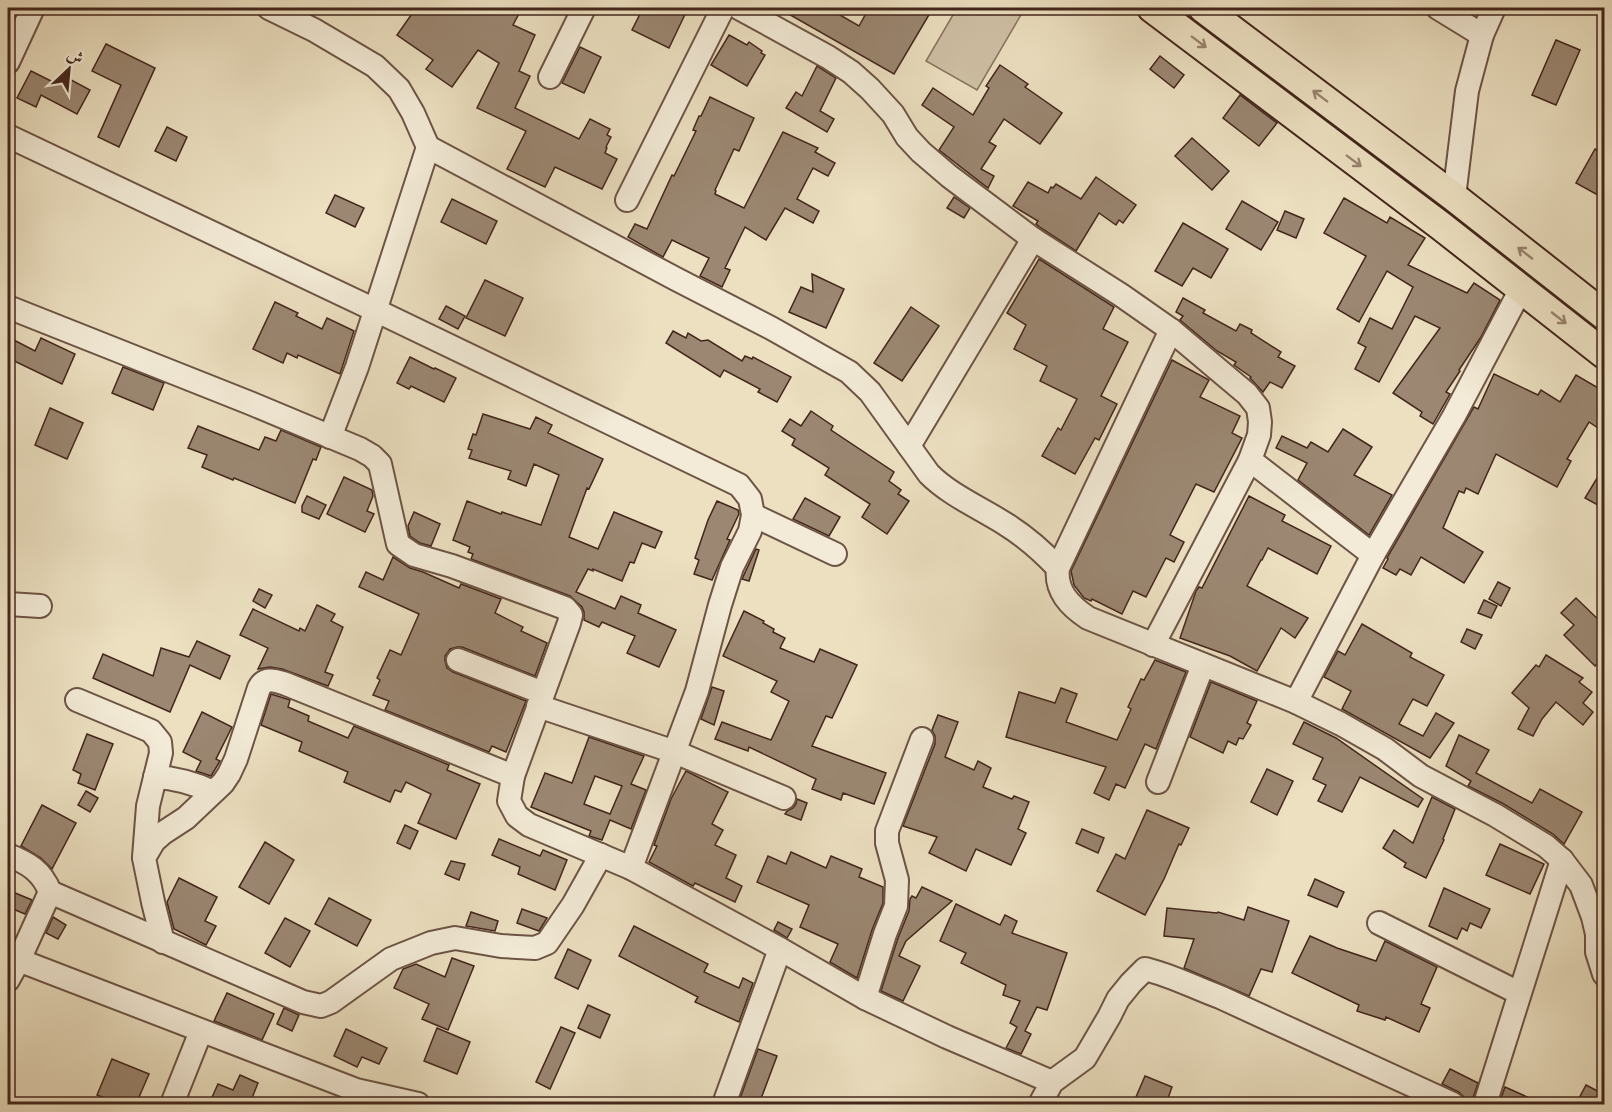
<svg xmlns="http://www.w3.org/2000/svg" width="1612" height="1112" viewBox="0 0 1612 1112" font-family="'IM FELL French Canon',Amiri,serif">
<rect width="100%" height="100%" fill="#ece0c1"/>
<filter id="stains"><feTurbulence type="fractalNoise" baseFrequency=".00333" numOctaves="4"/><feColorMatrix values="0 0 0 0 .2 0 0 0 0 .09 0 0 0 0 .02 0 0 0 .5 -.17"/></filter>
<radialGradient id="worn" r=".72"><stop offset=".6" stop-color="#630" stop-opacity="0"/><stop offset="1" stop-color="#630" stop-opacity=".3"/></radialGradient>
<polygon fill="#cfc0a5" stroke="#897360" stroke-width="1.5" points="957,8 1025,8 977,90 926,61"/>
<g fill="#9b8772" stroke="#43261c" stroke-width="1.5" fill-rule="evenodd">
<polygon points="416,8 522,8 513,25 535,35 519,71 530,76 515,108 579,139 590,119 610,129 607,135 611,137 606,147 607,148 605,153 617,159 602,189 555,167 545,187 507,169 526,131 477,108 499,63 478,50 452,87 426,69 433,60 397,35"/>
<polygon points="643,8 688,8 669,48 632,30"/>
<polygon points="778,8 828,8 859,26 869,8 933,8 894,74"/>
<polygon points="729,35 747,45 749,42 762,51 761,53 765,55 747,86 711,65"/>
<polygon points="1556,40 1580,50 1556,105 1532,95"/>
<polygon points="106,44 155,68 119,147 98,137 121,85 92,71"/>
<polygon points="580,47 601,57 584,93 562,83"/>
<polygon points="1160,56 1184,75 1174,88 1150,69"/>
<polygon points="1000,65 1028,84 1025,87 1062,113 1040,144 1004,119 989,142 996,146 981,169 994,176 988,188 939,150 954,127 922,105 933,88 973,115 989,88 986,86"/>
<polygon points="817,66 836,78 820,111 834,119 827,132 786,108 796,92 802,96"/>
<polygon points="31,71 57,84 62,75 90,90 77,114 41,95 36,107 17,98"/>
<polygon points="1240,95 1277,123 1259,146 1223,118"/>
<polygon points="710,97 754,118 739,151 734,149 715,190 716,191 715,194 744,208 783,132 818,148 815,152 835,163 828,176 813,168 797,199 819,211 813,223 785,208 766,240 745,227 725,268 730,270 722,287 700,276 709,258 672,240 663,257 628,237 635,224 647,229 672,175 674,176 696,131 693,130 699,116 701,116"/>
<polygon points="167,127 187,137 176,161 155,151"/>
<polygon points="1192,138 1229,171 1212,190 1175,156"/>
<polygon points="1595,149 1605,155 1605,199 1576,183"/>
<polygon points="1096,177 1136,205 1123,223 1119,220 1116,225 1099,213 1076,251 1041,228 1036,224 1038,221 1013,206 1028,182 1048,193 1051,187 1053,188 1056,184 1081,199"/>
<polygon points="335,195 364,208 355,227 326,213"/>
<polygon points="954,197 970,208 964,218 947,208"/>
<polygon points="1344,198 1387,223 1390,217 1425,238 1408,265 1467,293 1474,283 1500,300 1481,337 1459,370 1460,371 1446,392 1450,394 1433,424 1420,416 1422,412 1393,393 1440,328 1415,316 1379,382 1355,369 1366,347 1358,343 1370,318 1392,329 1413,287 1387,271 1359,322 1337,309 1366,256 1324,233"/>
<polygon points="452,199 497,221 486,244 441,222"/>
<polygon points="1242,201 1278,222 1261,250 1226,229"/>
<polygon points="1285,211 1304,219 1296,238 1277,230"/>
<polygon points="1183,223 1228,249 1211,278 1193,268 1182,286 1155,271"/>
<polygon points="1039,259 1114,307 1103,329 1128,342 1101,396 1117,404 1099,440 1095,438 1075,474 1042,456 1058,428 1061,430 1077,399 1040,381 1047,366 1014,349 1026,325 1007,313"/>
<polygon points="812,274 844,289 826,328 789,312 801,287 813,292"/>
<polygon points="485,280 523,298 505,336 466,318"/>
<polygon points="1183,298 1205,310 1203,313 1236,331 1240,324 1252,330 1251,333 1281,352 1278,357 1295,366 1282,388 1270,382 1263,392 1250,378 1251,377 1234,365 1236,362 1217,351 1180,320 1183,316 1176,312"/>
<polygon points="275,302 298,313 296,316 322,329 327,318 354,331 340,374 298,355 297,358 287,353 283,363 253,349"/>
<polygon points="446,306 465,316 458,329 439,319"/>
<polygon points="911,307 939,326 902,381 874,363"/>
<polygon points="673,331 686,338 688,333 701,341 708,340 742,361 745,356 752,359 753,357 791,377 777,402 758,392 760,389 724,370 720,377 666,343"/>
<polygon points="8,337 35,351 41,338 75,354 62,384 8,358"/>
<polygon points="410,357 434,369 435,368 456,378 444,402 411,386 409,389 397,383"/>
<polygon points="1172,360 1209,380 1200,397 1240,416 1232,433 1242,438 1214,492 1196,484 1170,535 1184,542 1174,562 1166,558 1146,597 1133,591 1122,614 1092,599 1091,601 1084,598 1074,585 1071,571"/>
<polygon points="123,367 164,383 153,410 112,393"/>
<polygon points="1494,374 1538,395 1541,390 1560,402 1576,375 1605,392 1605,418 1598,428 1589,422 1567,459 1571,461 1557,487 1496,454 1478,494 1466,488 1464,493 1459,491 1443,528 1483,552 1464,583 1421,557 1411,575 1400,569 1396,575 1383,568 1388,559 1387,558 1474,407 1478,409"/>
<polygon points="50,408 83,423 67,459 35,445"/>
<polygon points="811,411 833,426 831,430 894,472 889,481 901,490 898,494 909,501 887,534 862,517 870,504 825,475 829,468 792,445 795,439 782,431 790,419 801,426"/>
<polygon points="483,414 530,429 536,417 552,425 548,433 603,459 589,489 587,488 569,537 598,549 614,512 662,532 655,548 642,543 634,563 630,562 622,581 593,569 593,571 588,569 576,592 615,609 621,596 641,605 638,613 676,630 659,667 627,653 635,636 602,622 599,627 584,620 584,612 582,607 570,596 471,559 473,554 468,552 470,547 453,540 467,501 501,514 502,512 541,525 559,475 534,464 526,486 508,479 511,471 469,458 472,450 468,449 473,434 476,435"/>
<polygon points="198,426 259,450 265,437 276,441 281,430 321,447 316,460 313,459 295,503 234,478 233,480 202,467 207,455 188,448"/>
<polygon points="1343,429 1372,447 1354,475 1392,495 1369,535 1298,480 1307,463 1276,448 1282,436 1307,448 1311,442 1328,452"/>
<polygon points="1605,465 1605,509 1585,498"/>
<polygon points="344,477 372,490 373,496 367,511 374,514 365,532 327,514"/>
<polygon points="307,496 326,505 319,519 302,512 302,506"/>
<polygon points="1249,496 1285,515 1282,521 1331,546 1317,574 1268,548 1262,560 1261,560 1247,586 1308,618 1295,638 1281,628 1257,671 1230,656 1180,638 1196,591 1199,587 1202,588"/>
<polygon points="805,498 840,517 829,536 793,519"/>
<polygon points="717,501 738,510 739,514 727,539 730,540 712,580 694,574 699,560 695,558 708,520"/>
<polygon points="414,512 440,524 431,546 420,543 410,536 408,526"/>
<polygon points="756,549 759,550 749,581 742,579"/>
<polygon points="393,557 410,568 423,572 459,588 461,584 501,599 495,613 523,627 521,631 547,643 535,676 462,647 457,647 450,649 445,656 445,661 447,668 453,672 526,701 506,752 492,746 489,752 385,710 389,701 373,695 380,680 377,678 390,650 401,655 419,614 359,587 366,572 383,580"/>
<polygon points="1498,582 1510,588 1501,606 1489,599"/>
<polygon points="259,589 272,595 265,608 253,601"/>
<polygon points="1576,598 1605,626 1605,656 1595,666 1564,635 1574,625 1561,613"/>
<polygon points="1484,600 1497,606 1491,618 1478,613"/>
<polygon points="317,605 335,614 331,621 343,627 325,672 333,675 328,686 282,669 270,667 258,669 268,648 240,635 253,609 299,631 300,628 305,631"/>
<polygon points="744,611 764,621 763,623 774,629 773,632 785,638 780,648 814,662 820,649 857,665 832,718 826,716 812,746 886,773 874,804 843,793 841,800 812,789 816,779 749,747 748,751 715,739 722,722 771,740 789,701 771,692 777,681 723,656"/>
<polygon points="1362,624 1412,653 1410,657 1444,675 1427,706 1413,699 1399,724 1423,736 1436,713 1454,723 1430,758 1342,709 1351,691 1324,677 1338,651 1345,655"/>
<polygon points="1467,629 1482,635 1475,649 1461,642"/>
<polygon points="197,641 230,656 220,679 190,665 170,712 93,678 103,654 153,676 161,648 189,657"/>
<polygon points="1546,655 1583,678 1579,682 1592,692 1583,703 1593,712 1583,725 1556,702 1542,719 1533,736 1518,729 1529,708 1512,693 1536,665 1539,667"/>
<polygon points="1155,660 1186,672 1156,749 1145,744 1125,788 1116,784 1109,800 1094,793 1106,767 1006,737 1019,692 1055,703 1061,688 1077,694 1066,722 1117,740 1131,709 1128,707 1141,679 1144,680"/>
<polygon points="1211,682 1257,701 1247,723 1251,725 1243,739 1239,738 1236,745 1228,741 1223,753 1190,737"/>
<polygon points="712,687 724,691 714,725 701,719"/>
<polygon points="271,694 290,700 288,707 309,716 308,721 348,738 354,726 449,765 447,770 480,784 456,839 418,823 431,794 406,782 401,792 395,790 390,802 344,782 348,772 299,751 302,742 261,725"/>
<polygon points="202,712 232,727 216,759 220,761 211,776 196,771 201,761 183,752"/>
<polygon points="938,715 958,722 945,757 974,770 978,761 991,768 983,787 1012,799 1014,796 1029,802 1018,829 1026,833 1011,865 976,849 966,871 929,853 937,837 903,826 935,744 935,736 932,730"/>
<polygon points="1304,722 1336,738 1423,799 1418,807 1360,777 1342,812 1318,801 1326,785 1313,779 1323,758 1293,744"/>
<polygon points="87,734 113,744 95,790 78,783 81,774 73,770"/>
<polygon points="1459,735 1489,750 1476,773 1532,803 1540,789 1582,812 1564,844 1553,834 1502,803 1468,786 1471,781 1446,766"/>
<path d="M589,737l55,19 -13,28 15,6 -15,39 -21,-9 -8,20 -13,-4 2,-5 -60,-24 14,-34 27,10zM595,776l27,10 -12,28 -26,-10z"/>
<polygon points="1267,769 1293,781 1277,815 1251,802"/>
<polygon points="686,771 728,792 712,824 723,830 715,845 736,855 726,878 742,886 735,902 695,883 693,886 649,862 657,846 654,845 671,799"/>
<polygon points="86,791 98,798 90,812 78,805"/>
<polygon points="1432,797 1455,809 1443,839 1444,840 1426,878 1404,867 1406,863 1383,848 1394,830 1413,843"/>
<polygon points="797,799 807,803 801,820 785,814 787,811 793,808 796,804"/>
<polygon points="42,805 76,823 52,869 41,858 21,846"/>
<polygon points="1147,810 1189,828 1181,845 1179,844 1164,879 1145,915 1097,891 1116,854 1125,859"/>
<polygon points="405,825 418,831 410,849 397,843"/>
<polygon points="1082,829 1104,838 1098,853 1076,843"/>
<polygon points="499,839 540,856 543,850 567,860 555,890 518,874 520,867 492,855"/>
<polygon points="265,842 294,860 269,904 239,887"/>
<polygon points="1500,844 1544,864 1530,894 1486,875"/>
<polygon points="791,852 826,868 831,856 862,869 859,877 883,887 883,903 872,930 857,978 830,962 838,944 800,927 809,905 757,882 768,856 786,864"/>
<polygon points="451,861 465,864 459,880 445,874"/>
<polygon points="179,878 217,897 205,921 216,926 206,945 174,929 167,902"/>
<polygon points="1315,879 1344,892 1337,907 1308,895"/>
<polygon points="922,887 952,901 906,941 899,956 920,966 903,1001 881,991 898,938 909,911 910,899 912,896 916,898"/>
<polygon points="1444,888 1490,909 1481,928 1470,923 1467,931 1462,928 1457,939 1429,926"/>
<polygon points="8,890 32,900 25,914 8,907"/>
<polygon points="329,898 371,920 357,946 315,924"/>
<polygon points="956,904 1000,925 1005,915 1017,921 1012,933 1067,953 1047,1010 1037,1007 1025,1031 1031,1034 1021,1054 1006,1048 1017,1027 1010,1023 1020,1001 1003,995 1006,985 961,963 966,953 940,941"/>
<polygon points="1248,907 1289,921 1272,972 1261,969 1249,996 1184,968 1194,939 1164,936 1167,908 1217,913 1218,912 1244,920"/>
<polygon points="522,909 547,918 539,931 517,923"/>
<polygon points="471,912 498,921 495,931 466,926"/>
<polygon points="53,917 66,925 58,939 46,933"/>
<polygon points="285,918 310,931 290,967 265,953"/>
<polygon points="778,922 792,929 787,938 774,930"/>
<polygon points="634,926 708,964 704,972 739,988 743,978 753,983 739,1022 695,1002 698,997 619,956"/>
<polygon points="1310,936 1337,948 1376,961 1385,941 1437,967 1421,1004 1430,1008 1419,1032 1386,1017 1385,1020 1357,1011 1359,1005 1292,973"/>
<polygon points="568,949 591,960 578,989 555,978"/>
<polygon points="452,958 474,966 448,1030 422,1019 429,1004 394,988 403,969 416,964 445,977"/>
<polygon points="227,993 274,1014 262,1040 214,1021"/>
<polygon points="588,1005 610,1015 600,1038 578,1028"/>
<polygon points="284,1008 299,1015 292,1031 277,1024"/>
<polygon points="561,1027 575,1033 550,1089 536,1082"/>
<polygon points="437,1028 470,1042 457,1074 424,1061"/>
<polygon points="346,1029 387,1048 379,1064 362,1057 357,1067 334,1056"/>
<polygon points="758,1049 777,1056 759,1104 738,1104"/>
<polygon points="112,1059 149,1074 136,1104 102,1104 105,1098 97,1095"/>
<polygon points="1450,1069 1478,1083 1472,1101 1465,1098 1459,1092 1442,1084"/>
<polygon points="240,1075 258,1083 252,1098 266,1104 209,1104 218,1084 233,1090"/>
<polygon points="1145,1076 1172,1087 1166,1104 1133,1104"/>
<polygon points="1586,1085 1605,1095 1605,1104 1576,1104"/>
<polygon points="1505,1087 1543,1104 1499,1104"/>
</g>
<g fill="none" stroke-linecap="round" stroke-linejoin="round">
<defs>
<g id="minor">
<polyline points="269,8 314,30 375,66 399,89 413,113 428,147"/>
<polyline points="739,8 828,57 851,72 870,89 893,114 907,137 921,152 949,176 1033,239 1121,295 1171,330 1247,394 1258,408 1260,422 1259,435 1250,460 1153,645"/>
<polyline points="1438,8 1482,35"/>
<polyline points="8,62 33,8"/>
<polyline points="550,77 584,8"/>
<polyline points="8,136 375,310 739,485 750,499 753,515 750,531 732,567 720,605 697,691 631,868"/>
<polyline points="1454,197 1467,91 1482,35 1494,8"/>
<polyline points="627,200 723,8"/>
<polyline points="8,307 250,403 360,449 372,456 380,464 398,544 414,555 452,566 565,608 571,615 569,623 513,776 509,801 517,816 529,825 631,868 780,949 865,998 947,1037 1052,1082"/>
<path d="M1171,330l-113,238c-3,23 12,38 30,50l208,84 45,22 44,25 36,27 74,39 51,31 16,14 19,25 12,32 4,17v18l7,22"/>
<path d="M330,437l27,-70 71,-220 248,132 95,49 78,44 21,20 59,82c22,22 52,34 78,51 19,12 36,27 51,43"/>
<polyline points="909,446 1033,239"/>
<polyline points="1250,460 1373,555"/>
<polyline points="753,515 835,554"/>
<polyline points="8,604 40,606"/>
<polyline points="458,660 543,693"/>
<polyline points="77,700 151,731 160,742 161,753 148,806 144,857"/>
<polyline points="1296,702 1373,555 1454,416 1521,289"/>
<polyline points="538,706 675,752 784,798"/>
<path d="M155,777c21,1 39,6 58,15"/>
<polyline points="1158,782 1203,665"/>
<path d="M8,855c20,8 34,16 42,37"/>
<polyline points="1379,923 1519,993"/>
<path d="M163,942l-10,-40 -9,-44 10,-17 9,-8 23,-15 37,-35 6,-9 7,-15 23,-71c6,-12 17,-7 27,-4l227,92"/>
<polyline points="8,956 356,1090 418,1104"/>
<polyline points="8,980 19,960 50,892 303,1002 321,1006 331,1002 391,959 431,943 455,938 501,946 535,948 547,943 573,905 601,855"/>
<polyline points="865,998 885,934 896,906 897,880 887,843 887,831 922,739"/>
<polyline points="172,1104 201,1031"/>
<polyline points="724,1104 780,949"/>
<path d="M1040,1104l12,-22 33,-24 24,-41 9,-18 13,-16 14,-14c26,6 50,19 75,28l233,107"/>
<polyline points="1485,1104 1562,860"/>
</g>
<g id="major">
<polyline points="1152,8 1441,226 1604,354"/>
<polyline points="1203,8 1454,197 1604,315"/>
</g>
</defs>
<use href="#minor" stroke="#6d5445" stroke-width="26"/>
<use href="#major" stroke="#43261c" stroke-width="32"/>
<use href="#minor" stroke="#f3ebd7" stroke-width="22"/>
<use href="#major" stroke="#ece0c1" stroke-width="28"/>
</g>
<defs><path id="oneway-shaft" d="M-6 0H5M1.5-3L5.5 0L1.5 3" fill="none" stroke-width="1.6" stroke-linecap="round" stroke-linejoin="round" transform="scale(1.5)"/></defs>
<g stroke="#98836e">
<use href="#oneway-shaft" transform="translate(1199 42) rotate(37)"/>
<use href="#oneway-shaft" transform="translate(1320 96) rotate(-143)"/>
<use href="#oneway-shaft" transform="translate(1354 161) rotate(37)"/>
<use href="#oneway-shaft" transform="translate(1525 253) rotate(-142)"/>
<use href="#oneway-shaft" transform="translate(1559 318) rotate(38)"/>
</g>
<rect width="1612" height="1112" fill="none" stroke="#ece0c1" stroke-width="30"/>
<rect x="9" y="9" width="1594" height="1094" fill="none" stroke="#43261c" stroke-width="3"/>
<rect x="15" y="15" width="1582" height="1082" fill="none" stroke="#43261c" stroke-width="1.5"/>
<g transform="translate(69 69) rotate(26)" stroke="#f3ebd7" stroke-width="4.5" paint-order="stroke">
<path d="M0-4.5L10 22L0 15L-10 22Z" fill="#43261c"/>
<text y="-9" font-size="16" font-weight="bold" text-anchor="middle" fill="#43261c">ش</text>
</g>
<rect width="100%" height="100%" filter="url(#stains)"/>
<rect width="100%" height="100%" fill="url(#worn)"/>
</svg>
